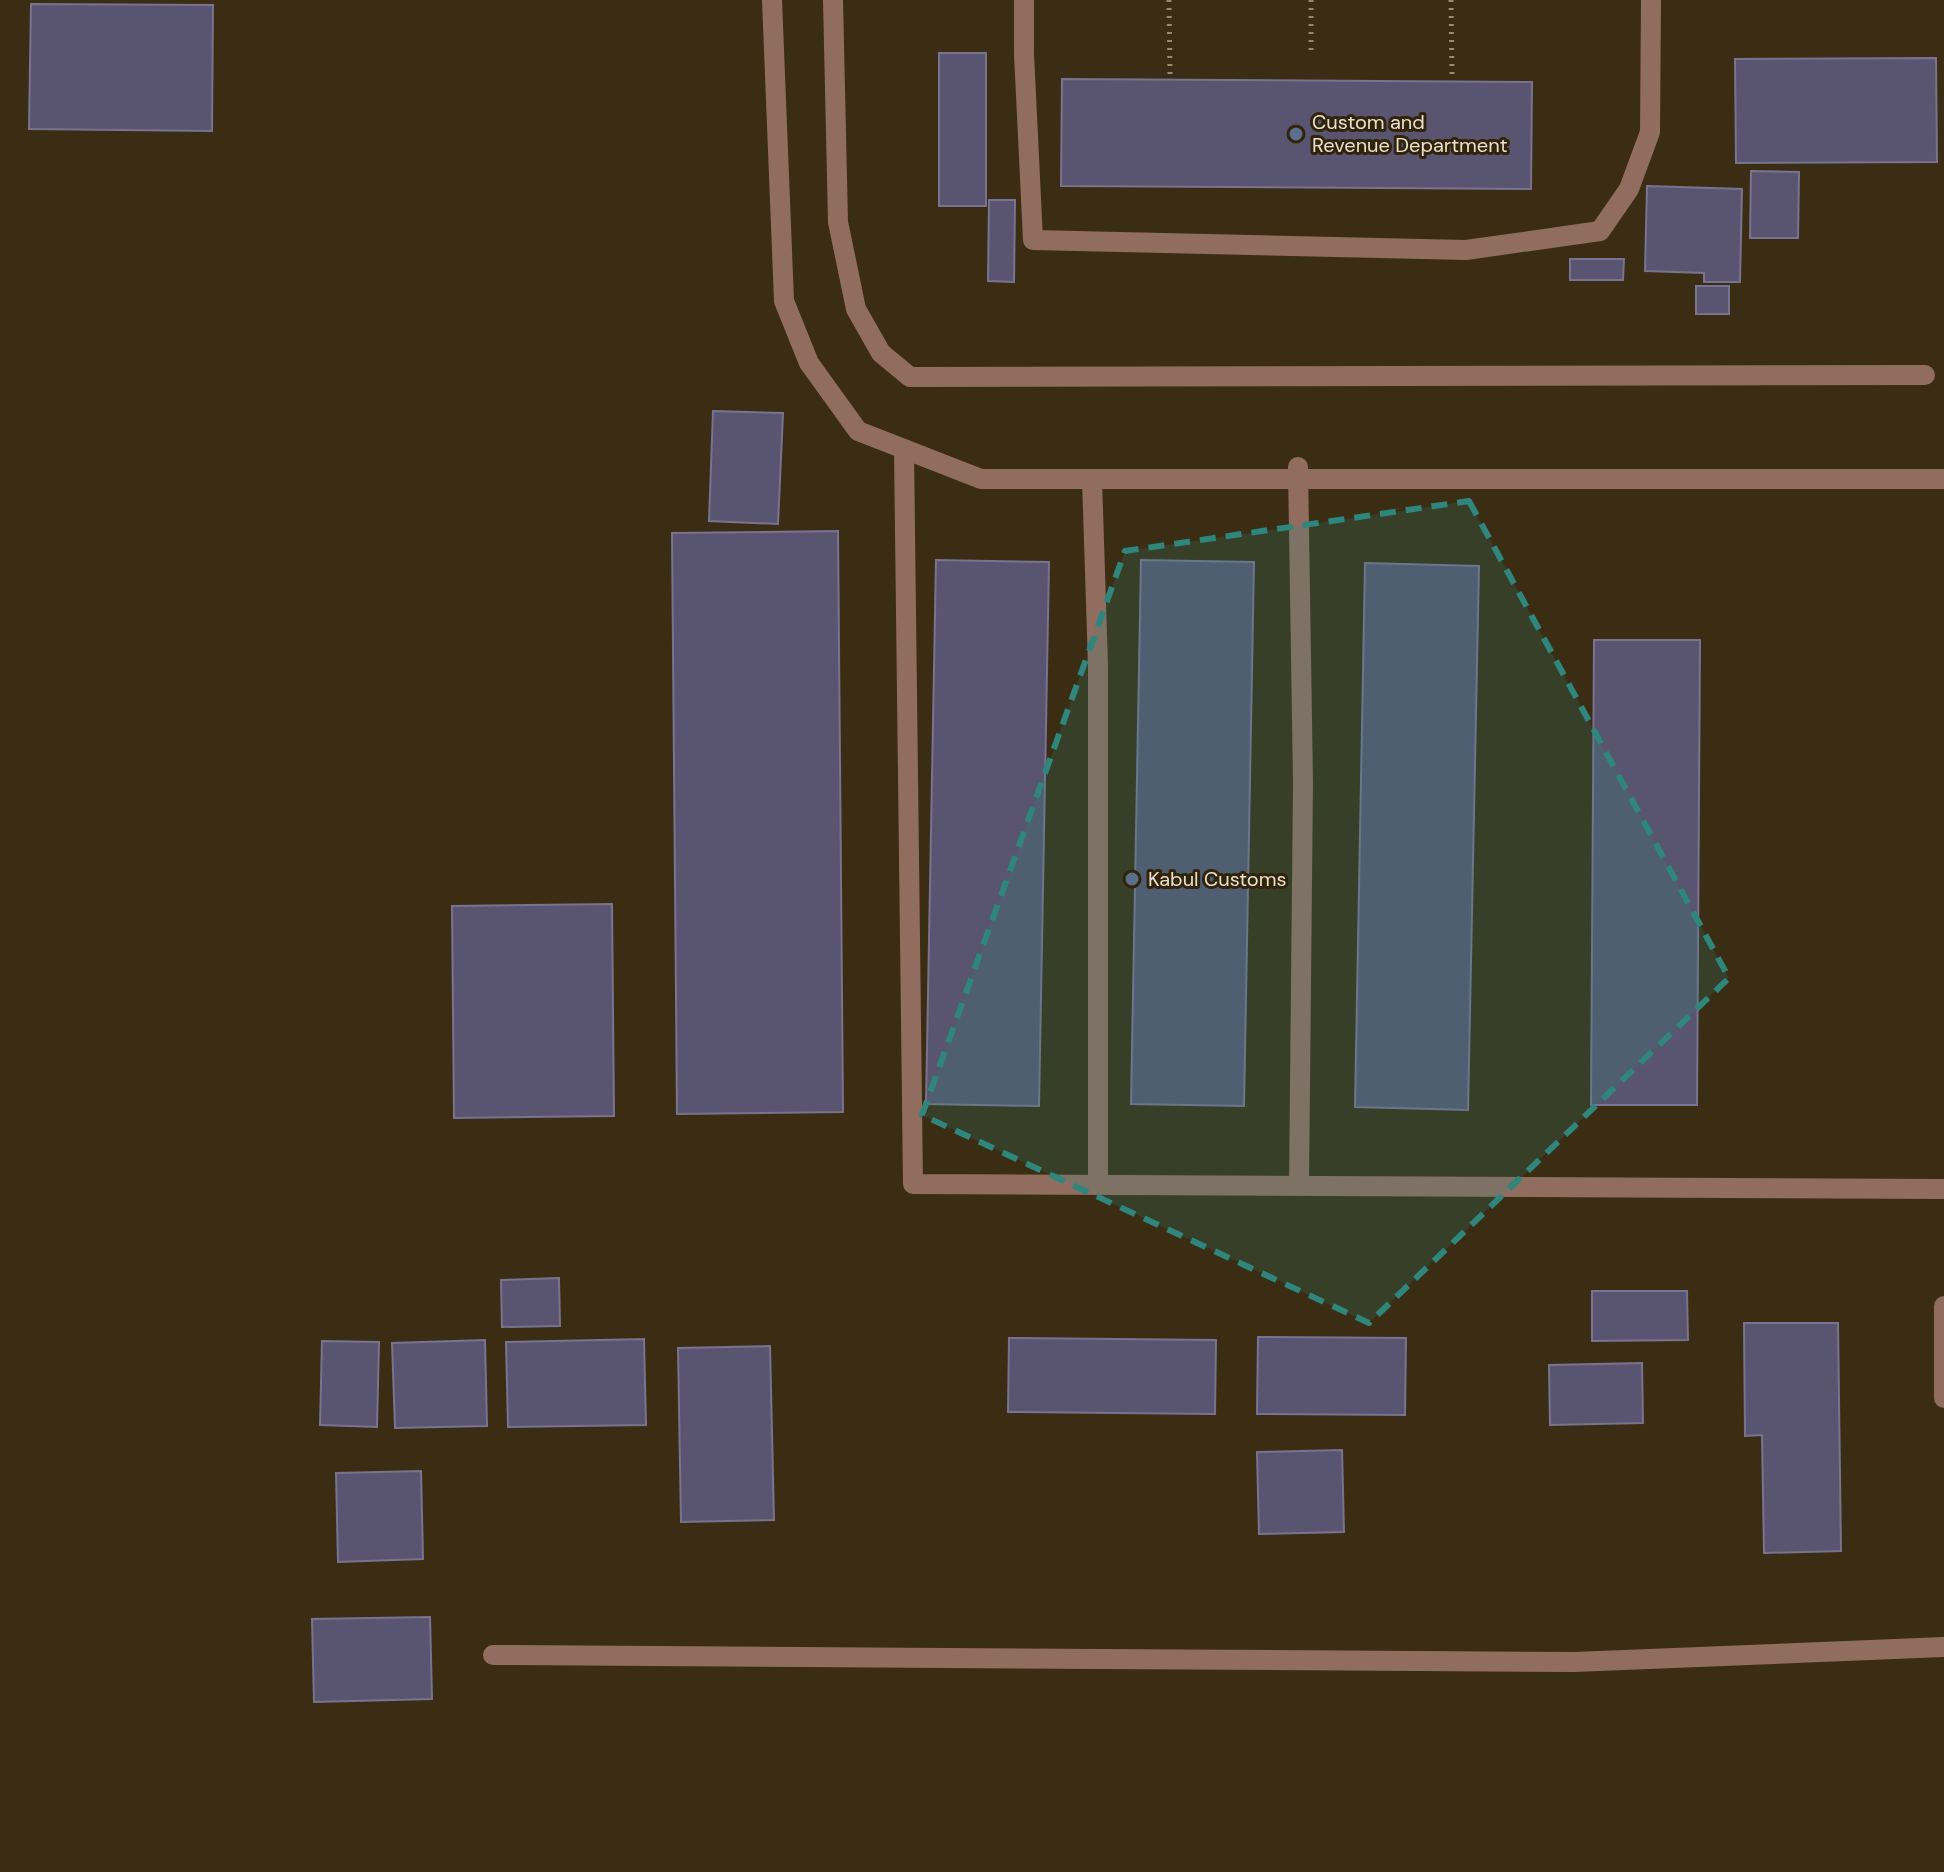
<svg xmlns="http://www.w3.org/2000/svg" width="1944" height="1872" viewBox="0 0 1944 1872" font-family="'DM Sans',sans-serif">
<rect width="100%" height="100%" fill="#3b2d14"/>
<g fill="#59546f" stroke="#78738f" stroke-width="2">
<polygon points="31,4 213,5 212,131 29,129"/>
<rect x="939" y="53" width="47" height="153"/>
<polygon points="1936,58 1937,162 1736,163 1735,59"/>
<polygon points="1062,79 1532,82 1531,189 1061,186"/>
<polygon points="1751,171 1799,172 1798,238 1750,238"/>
<polygon points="1647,186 1742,189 1740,282 1704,282 1704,273 1645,271"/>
<polygon points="989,200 1015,200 1014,282 988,281"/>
<polygon points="1570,259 1624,259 1623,280 1570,280"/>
<rect x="1696" y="286" width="33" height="28"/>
<polygon points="713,411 783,413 778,524 709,521"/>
<polygon points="838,531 843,1112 677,1114 672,533"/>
<polygon points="936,560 1049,562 1039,1106 926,1104"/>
<polygon points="1141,560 1254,562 1244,1106 1131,1104"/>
<polygon points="1365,563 1479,566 1468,1110 1355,1107"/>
<polygon points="1594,640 1700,640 1697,1105 1591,1105"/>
<polygon points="612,904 614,1116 454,1118 452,906"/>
<polygon points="559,1278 560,1326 502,1327 501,1280"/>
<polygon points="1592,1291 1687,1291 1688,1340 1592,1341"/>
<polygon points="1744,1323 1838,1323 1841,1551 1764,1553 1762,1435 1745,1436"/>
<polygon points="1258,1337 1406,1338 1405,1415 1257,1414"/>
<polygon points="1009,1338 1216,1340 1215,1414 1008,1412"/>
<polygon points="644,1339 646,1425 508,1427 506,1342"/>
<polygon points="485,1340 487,1426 395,1428 392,1343"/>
<polygon points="322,1341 379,1342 377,1427 320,1425"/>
<polygon points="770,1346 774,1520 681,1522 678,1348"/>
<polygon points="1642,1363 1643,1423 1550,1425 1549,1365"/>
<polygon points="1342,1450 1344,1532 1259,1534 1257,1452"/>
<polygon points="421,1471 423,1559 338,1562 336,1473"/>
<polygon points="430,1617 432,1699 314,1702 312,1619"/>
</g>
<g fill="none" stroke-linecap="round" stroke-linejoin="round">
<g stroke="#958a76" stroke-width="5" stroke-dasharray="2 6" stroke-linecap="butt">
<polyline points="1169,0 1170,75"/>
<polyline points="1311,0 1311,53"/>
<polyline points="1451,0 1452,74"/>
</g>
<g stroke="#916d5f" stroke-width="20">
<polyline points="772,0 784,301 809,363 858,431 981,479 1944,479"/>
<polyline points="833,0 838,222 856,309 881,353 910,377 1925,375"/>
<polyline points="1024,0 1024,54 1033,240 1466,250 1600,231 1629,189 1650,132 1651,0"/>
<polyline points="904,449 913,1184 1944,1189"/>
<polyline points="1298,467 1303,782 1299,1186"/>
<polyline points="1092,479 1098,665 1098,1185"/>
<polyline points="1944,1306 1944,1398"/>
<polyline points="493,1655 1574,1662 1944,1647"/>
</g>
</g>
<path fill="#2f867d" fill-opacity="0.2" stroke="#2f867d" stroke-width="6" stroke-dasharray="16 10" stroke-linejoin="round" d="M1469,501l260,477 -360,345 -447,-208 203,-564z"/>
<g fill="#5c6f8a" stroke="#31240a" stroke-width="3">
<circle cx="1296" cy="134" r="8"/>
<circle cx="1132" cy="879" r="8"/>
</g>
<g text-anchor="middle" stroke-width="6" stroke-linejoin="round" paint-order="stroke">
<g font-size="20" fill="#e7dfd0" stroke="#31240a" text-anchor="start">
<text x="1312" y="129">Custom and<tspan x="1312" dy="23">Revenue Department</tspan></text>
<text x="1148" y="886">Kabul Customs</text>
</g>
</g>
</svg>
